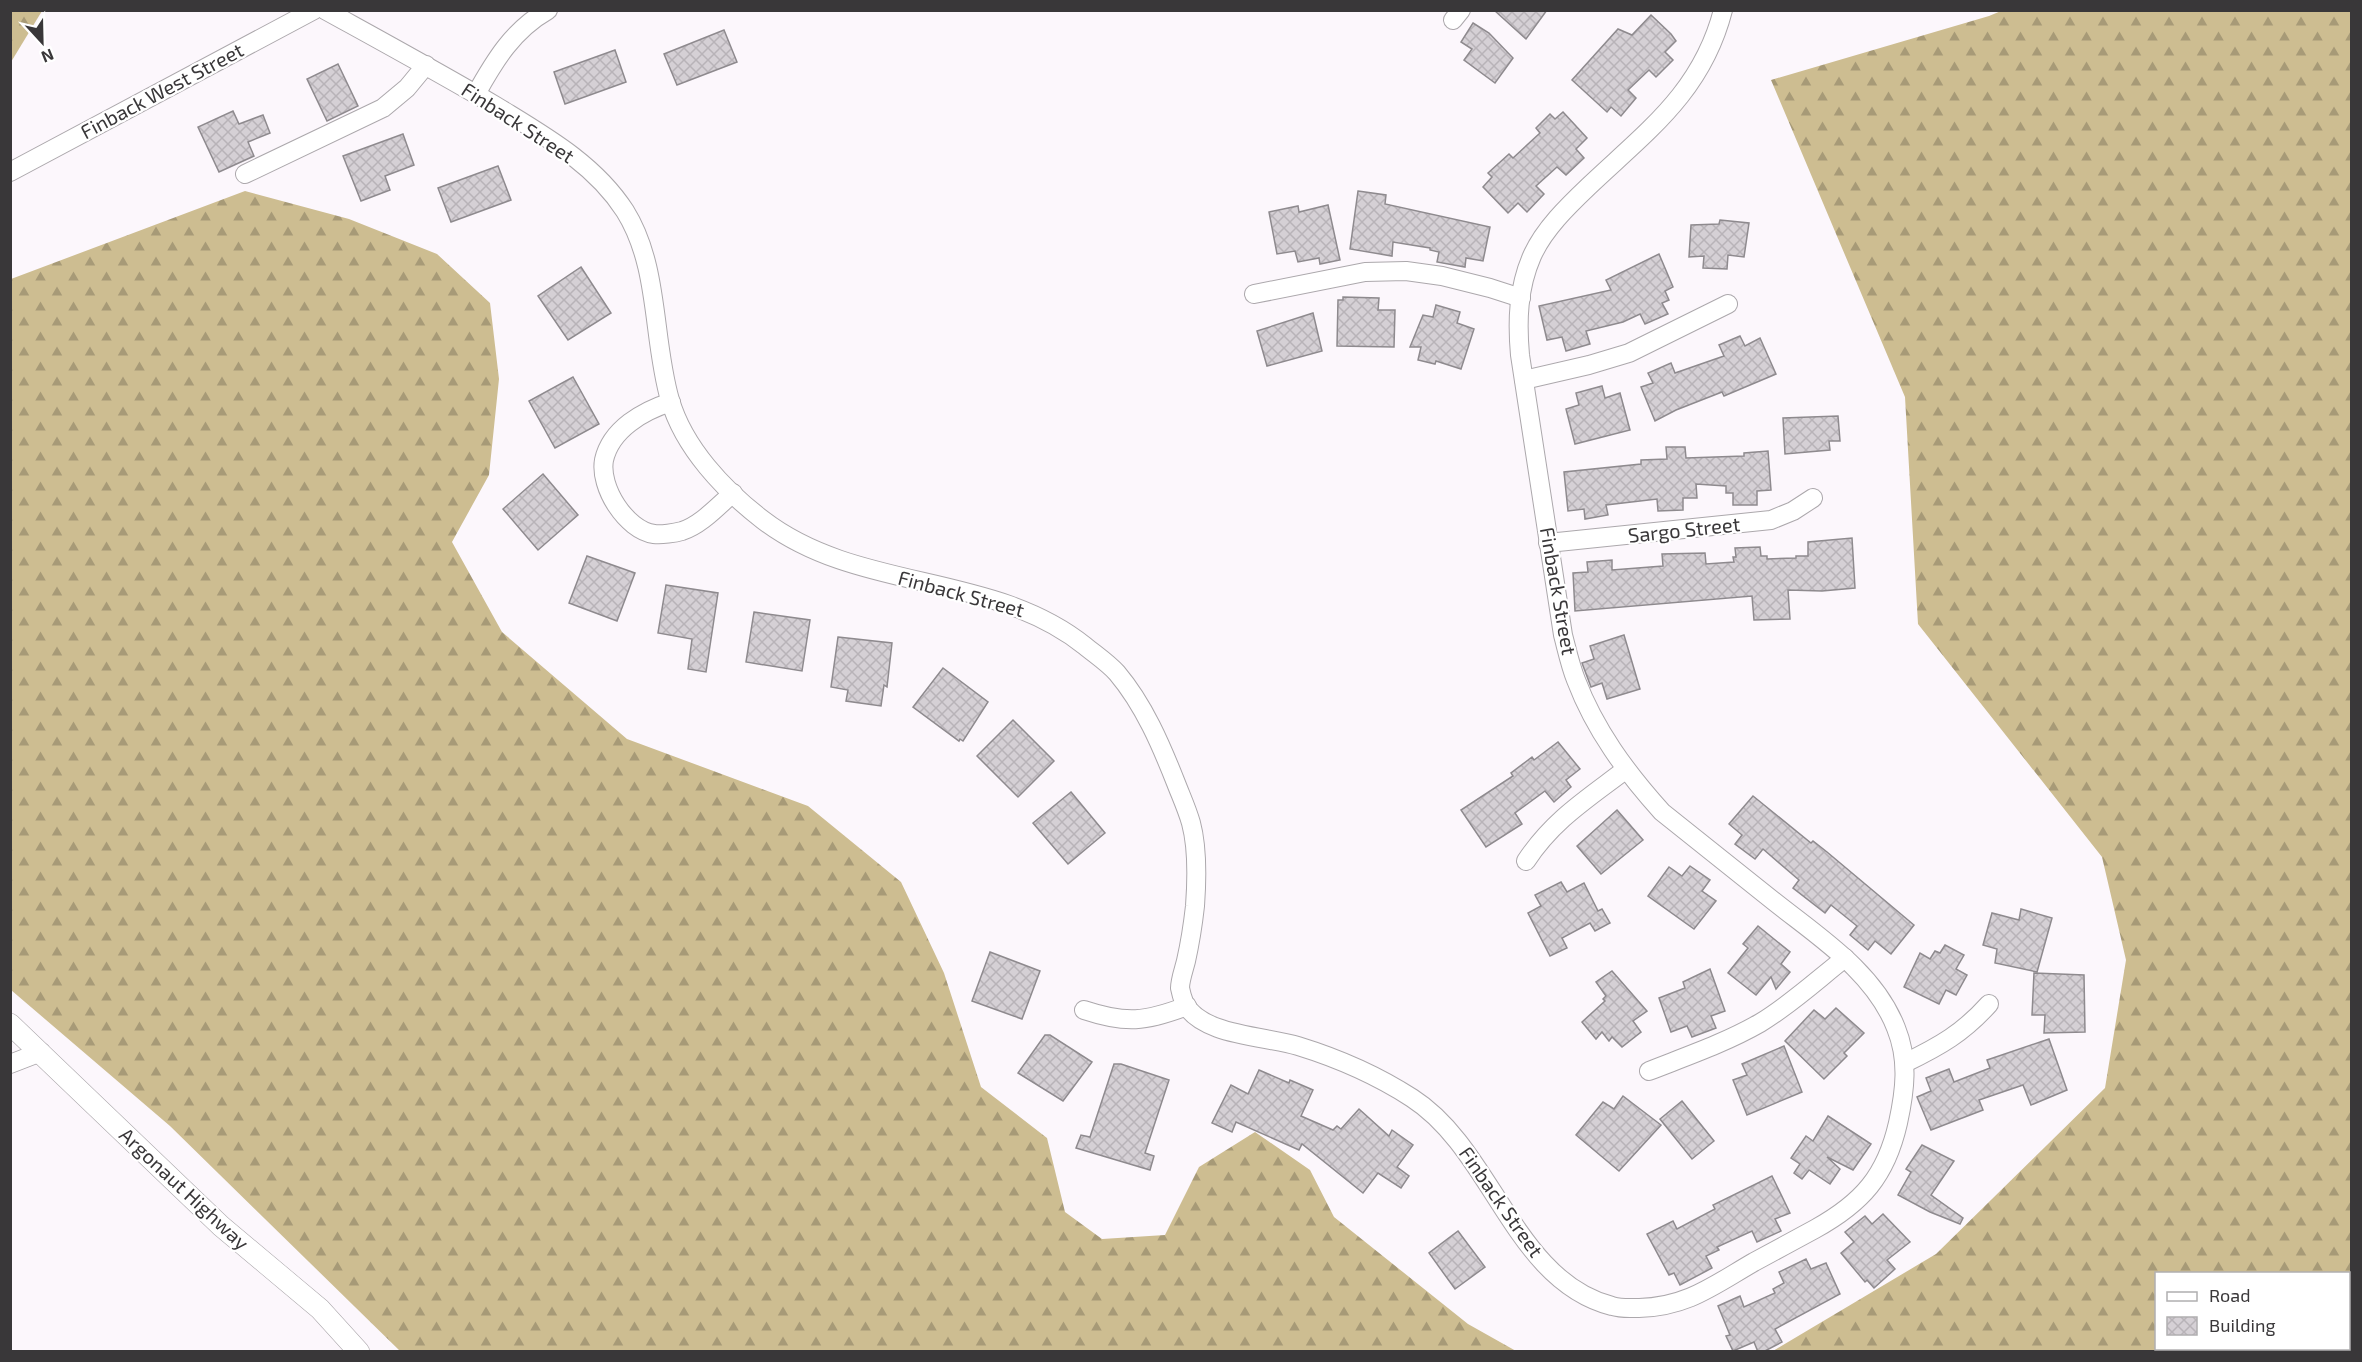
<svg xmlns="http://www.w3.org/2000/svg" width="2362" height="1362" viewBox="0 0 2362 1362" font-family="'Exo 2',sans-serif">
<defs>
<pattern id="forest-firs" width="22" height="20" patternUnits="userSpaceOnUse" patternTransform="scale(1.5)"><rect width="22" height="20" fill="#cdbd91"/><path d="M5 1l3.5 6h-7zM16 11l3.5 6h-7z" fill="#a79a77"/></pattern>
<pattern id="building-cross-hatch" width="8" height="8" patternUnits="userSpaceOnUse" patternTransform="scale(1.5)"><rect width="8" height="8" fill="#d5d0d5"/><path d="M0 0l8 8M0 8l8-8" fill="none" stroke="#b8b3b8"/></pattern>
</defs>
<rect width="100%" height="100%" fill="#fcf7fc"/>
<g fill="url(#forest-firs)" fill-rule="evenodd">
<polygon points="11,10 42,11 11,62 10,11"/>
<path d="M2001,11h350v1340h-578l163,-97 169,-166 21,-128 -24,-103 -184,-233 -13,-227 -134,-317 218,-64zM2156,1274h192v74h-192z"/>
<polygon points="245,191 349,219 437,254 490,303 499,379 489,475 452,542 502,632 627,739 808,806 901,882 944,973 981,1087 1047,1138 1065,1212 1102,1239 1165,1235 1199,1167 1255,1132 1310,1170 1334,1217 1468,1324 1516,1351 400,1351 170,1126 11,990 11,279"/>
</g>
<g fill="url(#building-cross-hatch)" stroke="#8e8a8e" stroke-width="1.5">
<polygon points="1494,10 1547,10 1526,39"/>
<polygon points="1651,15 1671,34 1676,41 1665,52 1673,60 1656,77 1649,70 1628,90 1636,98 1621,116 1611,107 1607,112 1572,80 1618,29 1632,35"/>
<polygon points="1473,23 1489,33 1513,58 1495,83 1464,60 1472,49 1461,42"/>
<polygon points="724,30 737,62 677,85 664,54"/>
<polygon points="615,50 626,82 565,104 554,72"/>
<polygon points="338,64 358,106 327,121 307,79"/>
<polygon points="233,111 239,124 263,115 270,133 248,142 254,156 219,172 198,127"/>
<polygon points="1563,112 1587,138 1576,149 1584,158 1566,175 1557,167 1536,186 1544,194 1527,212 1518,203 1508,213 1483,187 1492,177 1488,173 1509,154 1513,158 1540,133 1536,128 1550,114 1555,119"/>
<polygon points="403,134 414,165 385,176 390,190 361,201 343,156"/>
<polygon points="498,166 511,200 451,222 438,188"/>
<polygon points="1358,191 1386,195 1385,204 1490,227 1483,261 1466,258 1465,267 1437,262 1439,252 1430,250 1430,248 1393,242 1392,256 1350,249"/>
<polygon points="1328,205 1340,260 1320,264 1319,258 1298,262 1295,251 1277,254 1269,212 1298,206 1299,212"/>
<polygon points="1720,220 1749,223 1744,257 1728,255 1727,269 1703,268 1704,256 1689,257 1691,225 1719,224"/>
<polygon points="1659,254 1673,287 1665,291 1669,300 1662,303 1668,314 1645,324 1640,314 1623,322 1586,331 1590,344 1566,351 1562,337 1547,340 1539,306 1611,290 1606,280"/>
<polygon points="581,267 611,313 568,340 538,296"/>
<polygon points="1343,297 1379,298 1378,310 1395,310 1394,347 1337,346 1338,300 1343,300"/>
<polygon points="1436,305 1460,312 1457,323 1474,329 1461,369 1436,361 1435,364 1418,360 1421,347 1410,347 1423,315 1433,317"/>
<polygon points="1313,313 1322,351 1267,366 1257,331"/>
<polygon points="1740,336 1745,346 1760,338 1776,374 1724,396 1722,392 1676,410 1655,421 1641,387 1653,383 1648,373 1671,363 1675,373 1724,356 1719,345"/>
<polygon points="573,377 599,424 555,448 529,401"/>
<polygon points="1602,386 1605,398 1620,393 1630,430 1575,444 1566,409 1579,405 1576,393"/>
<polygon points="1838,416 1840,441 1829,441 1830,450 1785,454 1783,418"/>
<polygon points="1666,447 1685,447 1686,458 1744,456 1744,453 1768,451 1771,490 1757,491 1757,505 1733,505 1733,493 1726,493 1726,486 1696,484 1697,498 1683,498 1683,510 1658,511 1657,499 1606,505 1608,515 1585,519 1584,509 1568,511 1564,472 1641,464 1641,460 1667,459"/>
<polygon points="543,474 578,515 538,550 503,509"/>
<polygon points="1852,538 1855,588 1822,591 1788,590 1790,619 1754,620 1752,596 1575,611 1573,573 1588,572 1587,562 1612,560 1612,570 1663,566 1662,554 1705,553 1706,564 1734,562 1733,557 1736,557 1735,548 1760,547 1761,556 1767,556 1767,559 1796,558 1796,556 1808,556 1808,542"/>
<polygon points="587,556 635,573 617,621 569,603"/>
<polygon points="666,585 718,593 706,672 688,669 692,639 658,633"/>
<polygon points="754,612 810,620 802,671 746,662"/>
<polygon points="1624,635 1640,689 1607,699 1602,683 1591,687 1582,663 1594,659 1590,646"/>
<polygon points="838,637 892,643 887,687 884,685 881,706 846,701 848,690 831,687"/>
<polygon points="943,668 988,702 963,741 960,739 959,741 913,707"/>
<polygon points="1013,720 1054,761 1018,797 977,756"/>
<polygon points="1558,742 1580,769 1566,780 1571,787 1554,802 1545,791 1515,813 1522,824 1486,847 1461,810 1513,776 1511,773 1532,757 1534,760"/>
<polygon points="1071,792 1105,833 1068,864 1033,823"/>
<polygon points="1753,796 1811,843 1813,841 1827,852 1914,925 1891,954 1875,941 1868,950 1850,935 1857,926 1831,905 1825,913 1793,888 1799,880 1763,849 1755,859 1735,844 1742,835 1729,824"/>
<polygon points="1617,810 1643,840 1601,874 1577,846"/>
<polygon points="1690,866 1710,880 1702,891 1716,901 1694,929 1648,896 1669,867 1682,876"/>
<polygon points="1561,882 1567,892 1584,883 1598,911 1602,909 1610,923 1595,931 1590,923 1562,938 1567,948 1550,956 1528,913 1541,906 1535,895"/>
<polygon points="2021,909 2052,918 2037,972 1995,963 1997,949 1983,945 1992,913 2019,920"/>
<polygon points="1758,926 1790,952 1781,964 1790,972 1776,989 1771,977 1756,995 1728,973 1748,948 1743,944"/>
<polygon points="1945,945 1964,955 1956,969 1967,975 1956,995 1946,990 1939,1004 1904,987 1920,953 1930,959 1935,951 1940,953"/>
<polygon points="990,952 1040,971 1022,1019 972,1001"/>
<polygon points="1710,969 1725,1011 1711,1016 1716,1028 1692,1037 1687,1026 1671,1032 1659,998 1685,988 1683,982"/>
<polygon points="1612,971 1647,1011 1633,1021 1641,1032 1622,1047 1612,1037 1609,1041 1602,1032 1596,1039 1582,1022 1605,1001 1603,999 1606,996 1596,982"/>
<polygon points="2034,973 2084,975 2085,1032 2044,1033 2045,1015 2032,1015"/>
<polygon points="1836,1008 1864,1033 1844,1053 1847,1056 1824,1079 1785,1041 1814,1010 1825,1019"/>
<polygon points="1045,1035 1050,1035 1092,1062 1063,1101 1018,1073"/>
<polygon points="2049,1039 2067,1090 2031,1105 2023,1085 1979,1100 1983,1110 1931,1130 1917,1097 1931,1091 1926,1078 1949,1069 1954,1082 1990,1068 1987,1060"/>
<polygon points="1784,1046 1802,1092 1747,1115 1733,1080 1747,1075 1742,1064"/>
<polygon points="1114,1064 1121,1064 1169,1080 1145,1153 1154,1156 1150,1170 1076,1148 1081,1135 1090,1137"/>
<polygon points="1259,1070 1289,1083 1290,1080 1313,1090 1301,1116 1333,1130 1337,1126 1341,1129 1359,1109 1389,1136 1392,1130 1413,1145 1397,1167 1409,1176 1401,1188 1378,1173 1363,1193 1302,1144 1299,1150 1236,1122 1232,1132 1212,1123 1231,1085 1248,1094"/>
<polygon points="1623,1096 1661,1125 1619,1171 1576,1135 1603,1102 1614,1109"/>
<polygon points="1682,1101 1714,1141 1692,1159 1660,1119"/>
<polygon points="1828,1116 1871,1144 1853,1170 1827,1157 1840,1169 1830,1184 1809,1170 1802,1179 1794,1173 1800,1164 1791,1158 1806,1136 1813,1141"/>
<polygon points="1922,1145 1954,1161 1931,1195 1963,1218 1960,1224 1930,1212 1898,1195 1911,1172 1906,1169"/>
<polygon points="1772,1176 1790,1213 1775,1219 1781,1231 1757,1242 1752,1231 1717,1247 1719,1250 1706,1256 1712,1268 1680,1285 1674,1273 1669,1275 1647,1234 1673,1221 1677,1229 1715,1209 1713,1205"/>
<polygon points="1883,1214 1910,1242 1887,1260 1895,1269 1874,1288 1867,1280 1865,1282 1841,1253 1854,1242 1845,1232 1865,1216 1872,1224"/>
<polygon points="1458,1231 1485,1267 1455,1289 1429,1253"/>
<polygon points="1806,1259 1811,1269 1826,1263 1840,1294 1775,1329 1782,1342 1763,1352 1758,1352 1754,1342 1733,1351 1726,1336 1730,1335 1718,1306 1740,1296 1744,1307 1775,1293 1773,1289 1784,1283 1779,1272"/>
</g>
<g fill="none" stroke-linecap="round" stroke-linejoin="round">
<defs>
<g id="minor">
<path d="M325,10c58,32 115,63 171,96 47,29 98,57 129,105 35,56 27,127 45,189 14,48 54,90 93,120 95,73 229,51 322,126 11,9 23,17 32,27 27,32 44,72 59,110 5,13 11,26 15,40 7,26 6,56 4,83 -2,18 -5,37 -9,55 -2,8 -6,19 -6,27 1,5 2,9 4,14 16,34 82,34 114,44 39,12 80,30 114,52 81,52 102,183 200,208 10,3 16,2 27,2 48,-1 75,-23 115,-46 20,-11 41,-22 61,-33 47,-26 71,-53 83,-106 7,-32 11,-63 -2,-95 -22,-57 -79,-92 -125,-129 -36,-29 -73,-58 -109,-87 -36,-40 -67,-82 -86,-132 -6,-15 -9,-30 -13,-45l-43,-280c-3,-34 -2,-67 12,-99 12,-27 36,-50 57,-70 58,-55 113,-94 134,-176"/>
<polyline points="1453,20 1461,10"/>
<path d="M476,94c19,-34 37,-64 72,-84"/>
<polyline points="10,172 314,10"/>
<polyline points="245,174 383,108 407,88 426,65"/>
<polyline points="1254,294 1365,272 1406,271 1442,276 1490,288 1521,298"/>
<polyline points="1524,380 1589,365 1629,353 1728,304"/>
<path d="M671,402c-28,9 -60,27 -67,58 -5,27 22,70 50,74 7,1 21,-1 28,-3 19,-6 36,-25 51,-38"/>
<polyline points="1548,543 1771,520 1793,511 1813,498"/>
<path d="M1526,861c27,-41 61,-62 99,-91"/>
<path d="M1084,1010c42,14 61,12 103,-4"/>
<path d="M1905,1063c35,-17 58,-30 84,-59"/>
<polyline points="10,1064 41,1052"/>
<path d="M1649,1071c38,-15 76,-28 111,-48 30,-18 57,-43 85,-65"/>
</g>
<polyline id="tertiary" points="10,1024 221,1226 320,1309 359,1352"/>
</defs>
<use href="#minor" stroke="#aca8ac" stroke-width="20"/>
<use href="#tertiary" stroke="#aca8ac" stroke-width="22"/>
<use href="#minor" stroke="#fff" stroke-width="18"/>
<use href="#tertiary" stroke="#fff" stroke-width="21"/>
</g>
<g text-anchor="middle" stroke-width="4.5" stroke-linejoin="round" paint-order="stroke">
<g font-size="20" fill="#393739" stroke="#fff">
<text transform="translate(162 91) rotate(-28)" y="7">Finback West Street</text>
<text transform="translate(518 123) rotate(33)" y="7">Finback Street</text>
<text transform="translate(1684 530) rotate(-6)" y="7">Sargo Street</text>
<text transform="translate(1558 591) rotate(80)" y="7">Finback Street</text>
<text transform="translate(961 594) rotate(15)" y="7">Finback Street</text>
<text transform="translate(184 1189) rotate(43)" y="7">Argonaut Highway</text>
<text transform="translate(1501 1202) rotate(55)" y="7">Finback Street</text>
</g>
</g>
<rect width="2362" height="1362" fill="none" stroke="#393739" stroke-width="24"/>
<rect x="2155" y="1272" width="195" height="78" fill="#ffffff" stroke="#b0afb0" stroke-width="1.5"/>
<rect x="2167" y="1292" width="30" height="9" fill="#ffffff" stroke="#b0afb0" stroke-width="1.5"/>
<text x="2209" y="1302" font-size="18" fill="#393739">Road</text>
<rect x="2167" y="1317" width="30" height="18" fill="url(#building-cross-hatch)" stroke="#b0afb0" stroke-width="1.5"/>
<text x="2209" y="1332" font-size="18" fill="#393739">Building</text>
<g transform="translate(42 42) rotate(158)" stroke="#ffffff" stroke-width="4.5" paint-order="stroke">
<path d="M0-4.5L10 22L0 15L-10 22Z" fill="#393739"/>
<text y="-9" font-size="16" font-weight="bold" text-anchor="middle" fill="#393739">N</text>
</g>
</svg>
